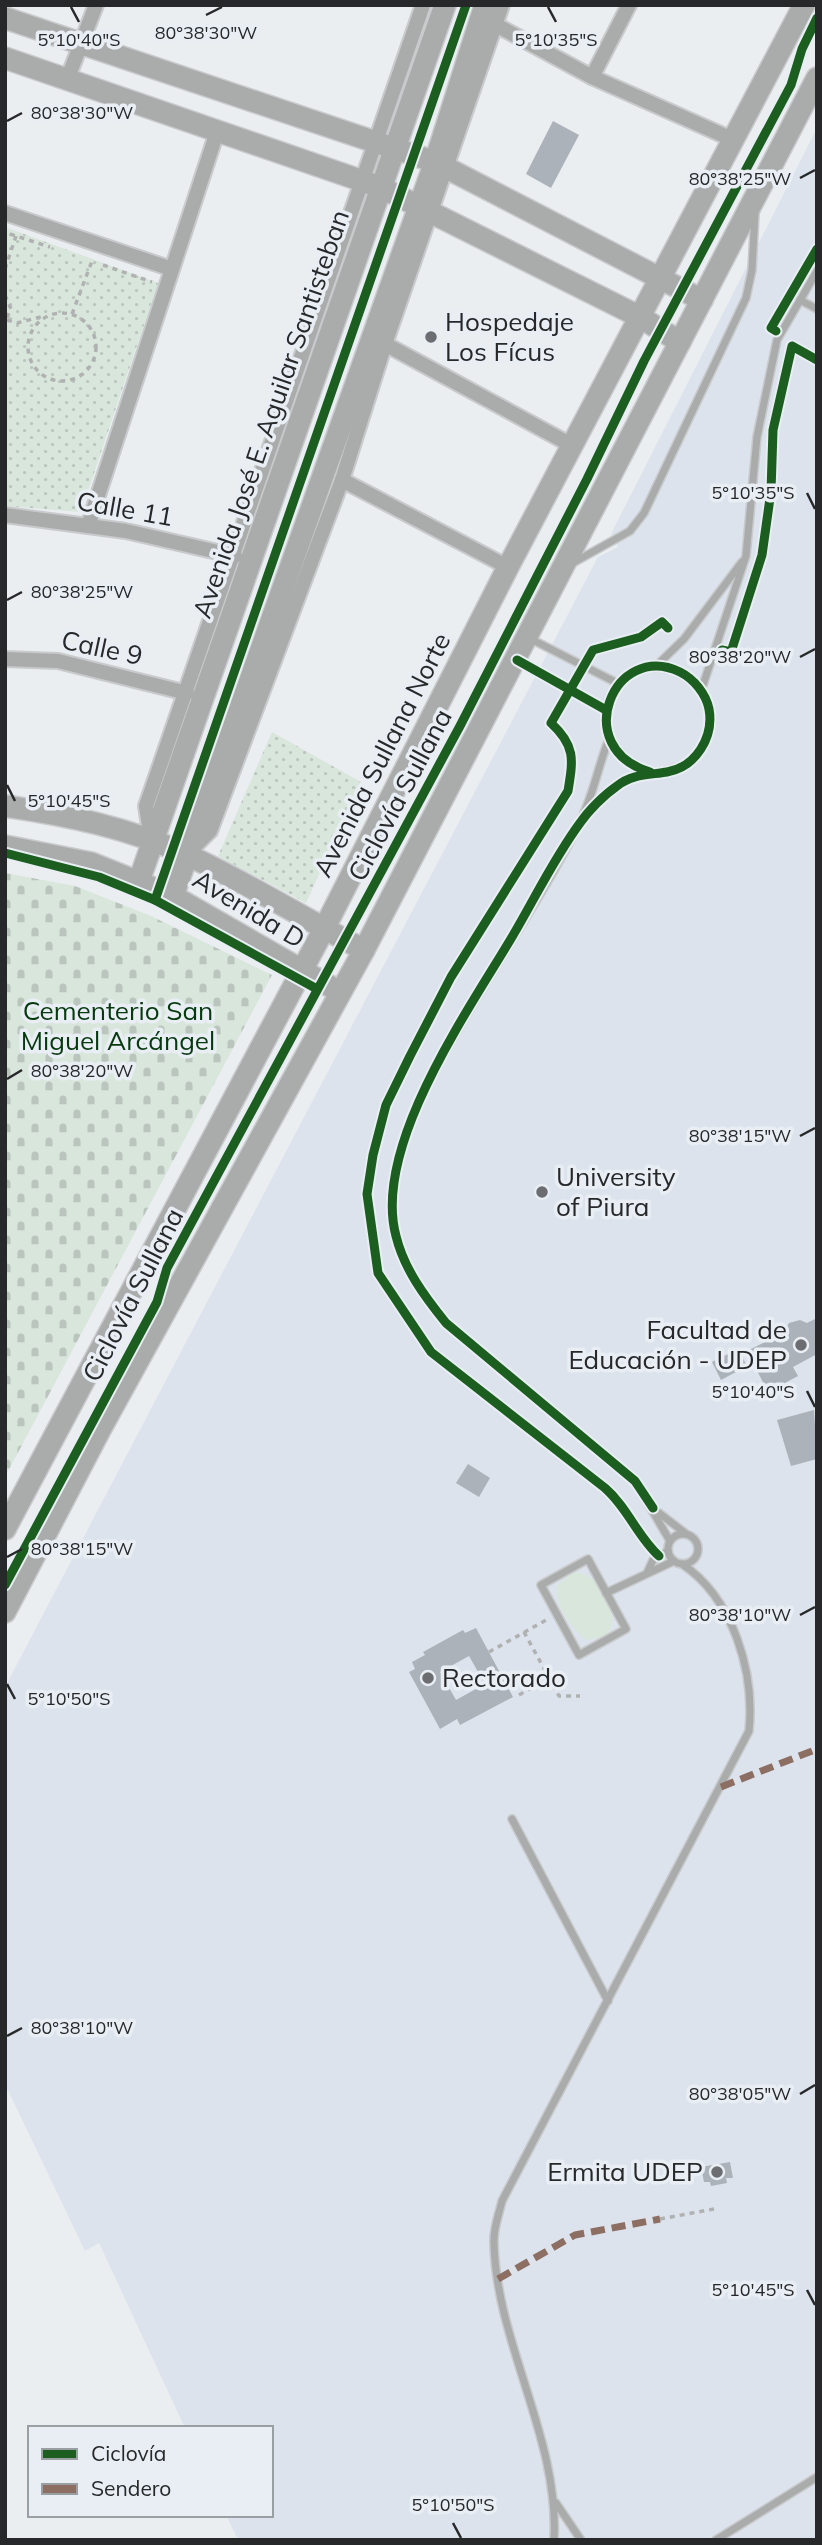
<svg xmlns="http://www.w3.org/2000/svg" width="822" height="2545" viewBox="0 0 822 2545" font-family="Mulish,sans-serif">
<defs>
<pattern id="cemetery-stones" width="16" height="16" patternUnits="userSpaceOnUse" patternTransform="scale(1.75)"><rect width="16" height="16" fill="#d9e6dc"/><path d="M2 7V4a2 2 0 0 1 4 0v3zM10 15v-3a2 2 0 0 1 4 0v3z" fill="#bac5bd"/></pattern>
<pattern id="park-dots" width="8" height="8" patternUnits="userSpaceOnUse" patternTransform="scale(1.75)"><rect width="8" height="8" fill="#d9e6dc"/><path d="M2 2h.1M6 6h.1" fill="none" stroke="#bac5bd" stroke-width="1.8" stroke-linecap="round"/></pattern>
</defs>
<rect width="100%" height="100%" fill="#ebeef1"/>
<polygon fill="#dce3ec" points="817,128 817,2540 238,2540 226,2515 271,2515 271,2428 185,2428 99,2243 85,2251 5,2084 5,1687 598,557 618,547 611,534"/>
<path fill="#d9e6dc" d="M574,1572c26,1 50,42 32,64l-20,4c-15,-12 -32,-36 -29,-55z"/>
<polygon fill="url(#cemetery-stones)" points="5,873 75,886 151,916 272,975 5,1477"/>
<g fill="url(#park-dots)">
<polygon points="5,227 158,283 81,512 5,506"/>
<polygon points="272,732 361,782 306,903 218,856"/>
</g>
<g fill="#abb2b9" fill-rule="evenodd">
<polygon points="553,121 579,135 551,188 526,174"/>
<polygon points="817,1318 817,1354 793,1367 798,1376 768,1392 747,1351 783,1333 789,1323 800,1320 807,1323"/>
<polygon points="738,1349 747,1366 721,1380 712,1362"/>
<polygon points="814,1410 817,1459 791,1466 777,1420"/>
<polygon points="468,1464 490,1478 479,1497 456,1483"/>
<path d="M476,1628l37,69 -53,28 -3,-6 -17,10 -31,-57 6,-3 -3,-7 13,-7 -2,-3 40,-22 2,3zM469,1656l16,28 -29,16 -16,-28z"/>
<polygon points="730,2162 733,2178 726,2178 727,2183 711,2186 710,2182 704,2182 701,2167"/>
</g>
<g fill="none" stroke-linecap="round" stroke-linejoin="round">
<defs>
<g id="lane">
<polyline points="800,300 817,309"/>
<polyline points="571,564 630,531 644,513 746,298 752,270 755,213"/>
<polyline points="529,638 619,684"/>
<polyline points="518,660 606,710"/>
<polyline points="654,668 684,639 742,562"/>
<polyline points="701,691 746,556 757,437 777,340 817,271"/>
<path d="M609,739c-11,27 -16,58 -30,85 -34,68 -81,136 -119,202 -32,54 -66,113 -67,178 -2,45 25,85 53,119l189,158 35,60"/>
<path d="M583,820c11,-12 24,-29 38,-37 28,-15 62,-6 81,-35 31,-47 -30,-103 -75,-71 -41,29 -18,83 23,95"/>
<polyline points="659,1513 685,1533"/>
<circle cx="683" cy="1549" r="15"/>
<polygon points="588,1559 626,1629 579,1655 541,1585"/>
<polyline points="648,1571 653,1560 668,1551"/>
<polyline points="606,1593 674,1561"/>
<polyline points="512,1819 608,2001"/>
<polyline points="556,2503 581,2540"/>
<path d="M554,2540c6,-100 -58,-198 -60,-297 -1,-14 5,-29 8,-42l247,-470c6,-59 -16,-133 -67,-167"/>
<polyline points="716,2540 817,2477"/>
</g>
<g id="street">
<polyline points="496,25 592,77 734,140"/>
<polyline points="592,77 629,5"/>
<polyline points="67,80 96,5"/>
<polyline points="5,213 172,269"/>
<polyline points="385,344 573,446"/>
<polyline points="342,480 508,567"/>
<polyline points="5,515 126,531 235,556"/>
<polyline points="88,526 217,132"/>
<polyline points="5,659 58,661 187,693"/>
<polyline points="151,839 146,806 423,5"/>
<polyline points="195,846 210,831 342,480 385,344 502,5"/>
</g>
<g id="secondary">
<polyline points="5,18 435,162 702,300"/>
<polyline points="5,58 380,187 640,317 680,342"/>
<path d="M5,806c62,9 124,22 180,48 61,28 120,65 179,96"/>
<polyline points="5,846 91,863 173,896 340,992"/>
<polyline points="139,881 445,5"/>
<polyline points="173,896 435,162 485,5"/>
<polyline points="5,1529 324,929 508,567 804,5"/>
<polyline points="5,1612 100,1430 364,950 817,78"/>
</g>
</defs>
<use href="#lane" stroke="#c8cacc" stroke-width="10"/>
<use href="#street" stroke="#c8cacc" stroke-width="18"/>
<use href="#secondary" stroke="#c8cacc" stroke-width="24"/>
<g stroke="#b0b2b2" stroke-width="3.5" stroke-dasharray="5 5" stroke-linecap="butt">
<polyline points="10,234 50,247"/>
<polyline points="103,265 152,282"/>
<polyline points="5,269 16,236"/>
<polyline points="5,295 11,309 5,322"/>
<circle cx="62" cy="347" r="34"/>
<polyline points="72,314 92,261"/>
<polyline points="7,320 17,323 44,316"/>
<polyline points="524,1632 559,1696 580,1696"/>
<polyline points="489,1652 548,1619"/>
<polyline points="519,1695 549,1678"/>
<polyline points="660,2219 714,2209"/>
</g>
<use href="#lane" stroke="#aaacab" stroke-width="7"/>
<use href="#street" stroke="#aaacab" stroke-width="14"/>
<use href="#secondary" stroke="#aaabab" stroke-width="21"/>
<g stroke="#8d6e63" stroke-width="7" stroke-dasharray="14 7" stroke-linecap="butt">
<polyline points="721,1787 817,1749"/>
<polyline points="498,2279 575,2235 660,2219"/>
</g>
<defs>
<g id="cycleway">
<polyline points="776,331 771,328 817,249"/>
<polyline points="722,650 731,652 762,555 771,491 773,430 792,346 817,360"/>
<polyline points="517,660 606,710"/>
<path d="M650,772c-81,-24 -36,-132 30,-100 14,7 26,22 29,37 5,28 -13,58 -42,63 -18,3 -35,2 -50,14 -13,9 -28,24 -37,37 -26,35 -46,77 -68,114 -44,74 -140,210 -116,299 8,33 29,61 50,87l189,158 18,27"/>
<polyline points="5,853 99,877 155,900 466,5"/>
<polyline points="155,900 317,989"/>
<path d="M659,1556c-22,-20 -31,-48 -54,-68l-174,-136 -53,-79 -11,-79 6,-39 13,-50 24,-49 41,-79 117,-186c5,-31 8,-45 -17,-68l42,-73 48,-13 21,-15 6,6"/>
<polyline points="5,1585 157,1302 167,1268 460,726 587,479 644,361 791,85 802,49 817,18"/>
</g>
</defs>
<use href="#cycleway" stroke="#e8eef4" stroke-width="13"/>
<use href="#cycleway" stroke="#1b5e20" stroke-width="9"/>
</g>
<path fill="none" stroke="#26282a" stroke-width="2.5" d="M71,7l8,15M548,7l8,15M206,15l16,-8M7,121l15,-8M800,178l15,-8M807,493l8,16M7,600l15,-8M800,657l15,-8M7,785l8,16M7,1079l15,-9M800,1136l15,-8M807,1391l8,16M7,1557l15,-8M800,1615l15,-8M7,1684l8,15M7,2036l15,-8M800,2094l15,-9M807,2290l8,15M453,2523l8,15"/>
<g fill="#6b6d70" stroke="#e8eef4" stroke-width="2.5">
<circle cx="431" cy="337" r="7"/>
<circle cx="542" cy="1192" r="7"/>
<circle cx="801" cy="1345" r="7"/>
<circle cx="428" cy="1678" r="7"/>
<circle cx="717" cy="2172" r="7"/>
</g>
<g text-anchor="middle" stroke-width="7" stroke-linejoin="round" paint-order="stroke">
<g font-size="26" fill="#26282a" stroke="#e8eef4" text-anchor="start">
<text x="445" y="331">Hospedaje<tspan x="445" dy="30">Los Fícus</tspan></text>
<text x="556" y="1186">University<tspan x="556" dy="30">of Piura</tspan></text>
<text x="787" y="1339" text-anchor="end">Facultad de<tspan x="787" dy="30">Educación - UDEP</tspan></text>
<text x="442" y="1687">Rectorado</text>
<text x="703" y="2181" text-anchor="end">Ermita UDEP</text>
</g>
<g font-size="26" fill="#26282a" stroke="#e8eef4">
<text transform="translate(271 414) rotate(-71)" y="9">Avenida José E. Aguilar Santisteban</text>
<text transform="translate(125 509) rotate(10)" y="9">Calle 11</text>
<text transform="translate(102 648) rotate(12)" y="9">Calle 9</text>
<text transform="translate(382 755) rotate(-63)" y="9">Avenida Sullana Norte</text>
<text transform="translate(400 795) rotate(-62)" y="9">Ciclovía Sullana</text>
<text transform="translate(249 909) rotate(31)" y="9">Avenida D</text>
<text transform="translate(133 1295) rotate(-63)" y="9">Ciclovía Sullana</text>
</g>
<g font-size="26" fill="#07390f" stroke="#e8eef4">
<text x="118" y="1020">Cementerio San<tspan x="118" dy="30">Miguel Arcángel</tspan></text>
</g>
</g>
<g font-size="18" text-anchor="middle" fill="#26282a" stroke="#e8eef4" stroke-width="7" stroke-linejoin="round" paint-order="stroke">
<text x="206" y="39">80°38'30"W</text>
<text x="79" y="46">5°10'40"S</text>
<text x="556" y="46">5°10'35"S</text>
<text x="82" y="119">80°38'30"W</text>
<text x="740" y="185">80°38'25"W</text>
<text x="753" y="499">5°10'35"S</text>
<text x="82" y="598">80°38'25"W</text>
<text x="740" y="663">80°38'20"W</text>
<text x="69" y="807">5°10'45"S</text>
<text x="82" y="1077">80°38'20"W</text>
<text x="740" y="1142">80°38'15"W</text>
<text x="753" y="1398">5°10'40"S</text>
<text x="82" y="1555">80°38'15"W</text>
<text x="740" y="1621">80°38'10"W</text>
<text x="69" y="1705">5°10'50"S</text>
<text x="82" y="2034">80°38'10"W</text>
<text x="740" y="2100">80°38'05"W</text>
<text x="753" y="2296">5°10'45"S</text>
<text x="453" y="2511">5°10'50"S</text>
</g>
<rect width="822" height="2545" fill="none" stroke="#26282a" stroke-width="14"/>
<rect x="28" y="2426" width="245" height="91" fill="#e8eef4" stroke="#9a9fa3" stroke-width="2"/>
<rect x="42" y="2449" width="35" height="10" fill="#1b5e20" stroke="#9a9fa3" stroke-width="2"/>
<text x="91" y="2461" font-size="21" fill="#26282a">Ciclovía</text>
<rect x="42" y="2484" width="35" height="10" fill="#8d6e63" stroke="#9a9fa3" stroke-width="2"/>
<text x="91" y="2496" font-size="21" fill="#26282a">Sendero</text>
</svg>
